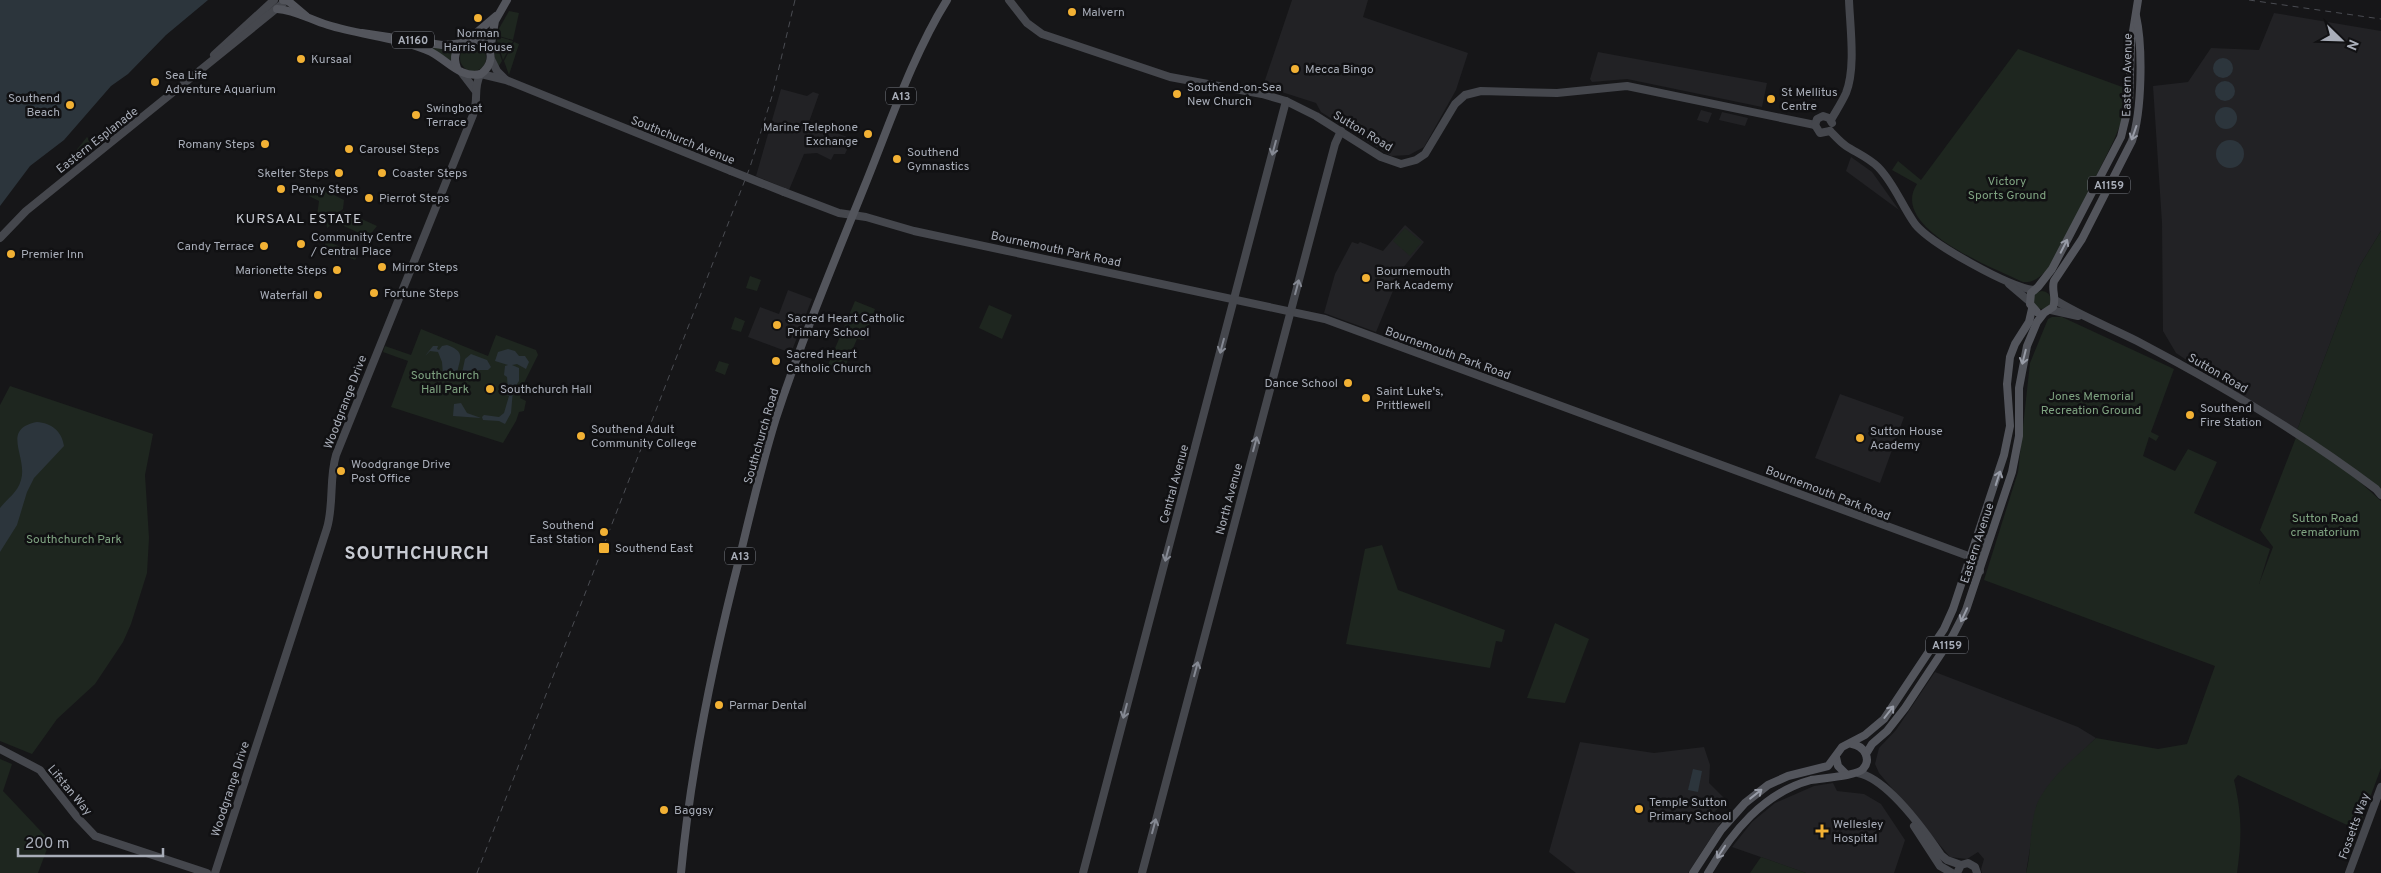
<svg xmlns="http://www.w3.org/2000/svg" width="2381" height="873" viewBox="0 0 2381 873" font-family="Overpass,sans-serif">
<rect width="100%" height="100%" fill="#161618"/>
<g fill="#222225">
<polygon points="1292,0 1368,0 1363,17 1468,53 1456,90 1424,147 1409,155 1391,156 1321,112 1316,103 1263,86"/>
<polygon points="2274,13 2381,31 2381,231 2359,267 2296,433 2176,353 2163,331 2162,223 2153,86 2188,82 2211,48 2259,50"/>
<polygon points="1598,52 1767,83 1762,107 1627,79 1592,82 1590,79"/>
<polygon points="781,89 807,96 813,92 819,94 809,122 852,139 845,154 834,154 831,160 817,153 804,154 789,190 756,176"/>
<polygon points="1701,110 1712,113 1708,123 1697,120"/>
<polygon points="1722,112 1748,118 1745,126 1719,120"/>
<polygon points="1851,157 1872,172 1899,210 1846,171"/>
<polygon points="1405,225 1424,242 1402,269 1376,332 1324,313 1335,274 1352,242 1358,244 1360,242 1383,251"/>
<polygon points="788,290 812,299 791,353 748,337 760,307 779,314"/>
<polygon points="1840,394 1904,417 1880,483 1815,458"/>
<polygon points="1935,672 2078,727 2096,738 2054,779 2037,805 2026,873 1982,873 1981,869 1984,859 1978,852 1967,859 1950,857 1879,773 1875,764 1879,748 1896,730"/>
<polygon points="1580,742 1654,753 1704,747 1710,765 1709,783 1727,801 1714,812 1716,816 1723,819 1688,873 1576,873 1549,852"/>
<polygon points="1833,783 1837,791 1864,794 1881,804 1905,840 1894,873 1806,873 1732,847 1752,822 1775,803 1814,786"/>
</g>
<g fill="#1e261f">
<polygon points="509,11 519,13 513,40 499,36 497,32"/>
<polygon points="494,36 502,61 497,69 493,48"/>
<polygon points="496,36 513,41 503,60 496,37"/>
<polygon points="514,42 519,44 509,75 504,61"/>
<polygon points="418,44 453,48 451,61 439,53"/>
<circle cx="473" cy="58" r="13"/>
<path d="M2018,49l107,39 -1,27 -10,25 -61,123c-9,10 -16,20 -30,19 -29,-14 -135,-54 -106,-98l-25,-14 6,-9 23,19z"/>
<polygon points="87,137 95,147 70,167 66,163"/>
<polygon points="314,185 344,200 343,209 335,215 324,219 317,216 319,201 309,196"/>
<polygon points="344,211 377,226 368,237 335,222 327,228 326,222"/>
<polygon points="1405,228 1422,242 1410,256 1393,241"/>
<polygon points="2381,231 2381,495 2296,433 2359,267"/>
<polygon points="327,241 358,255 355,260 324,246"/>
<polygon points="750,276 761,280 757,291 746,288"/>
<circle cx="2042" cy="300" r="9"/>
<polygon points="855,301 875,309 864,340 857,339 844,369 828,365"/>
<polygon points="989,305 1012,315 1002,339 979,328"/>
<polygon points="735,317 745,321 741,332 731,329"/>
<path d="M2062,317l112,52 -23,63 8,4 -3,5 -7,-4 -6,19 32,15 13,-22 29,13 -23,51 76,36 -11,35 14,-37 -13,-17 37,-95 53,38 31,28v267l-23,62 -120,-55 -4,5c8,34 8,58 3,93h-211c6,-22 3,-47 11,-69 11,-26 39,-47 59,-66l62,11 29,-5 28,-78 -231,-86 34,-108 12,-109 18,-44 4,-2z"/>
<polygon points="421,329 488,356 496,335 536,350 538,355 524,383 520,398 526,401 524,411 519,412 516,421 503,443 391,407 408,361 383,352 385,346 411,355"/>
<polygon points="719,361 729,364 725,375 715,371"/>
<polygon points="10,386 153,434 145,475 149,538 147,573 131,624 123,642 95,684 57,719 32,754 0,741 0,405"/>
<polygon points="1382,545 1398,590 1505,630 1502,642 1496,641 1490,668 1346,644 1365,549"/>
<polygon points="1555,623 1589,639 1565,703 1527,698"/>
<polygon points="0,759 12,764 3,791 50,841 38,873 0,873"/>
<polygon points="1761,857 1806,873 1750,873"/>
</g>
<g fill="#2c353c">
<polygon points="0,0 208,0 166,35 128,74 111,86 64,140 30,166 0,206"/>
<circle cx="2223" cy="68" r="10"/>
<circle cx="2225" cy="91" r="10"/>
<circle cx="2226" cy="118" r="11"/>
<circle cx="2230" cy="154" r="14"/>
<path d="M447,345c23,8 9,17 10,34l-14,-4 -1,-13 -4,-10 -8,-1 -5,5 8,-10h5l-1,3 2,1 3,-4z"/>
<polygon points="508,349 515,351 519,356 525,356 529,362 526,369 517,364 512,365 519,368 519,381 513,390 511,413 505,424 499,421 483,420 482,417 484,415 499,417 504,413 509,396 507,395 508,389 507,377 504,375 505,366 508,365 495,361 498,352"/>
<polygon points="471,354 487,360 491,367 488,370 479,370 463,377 462,373 465,359"/>
<polygon points="461,403 467,413 481,418 453,416 454,404"/>
<path d="M37,422c14,1 25,9 27,24l-30,32 -7,14 -10,33 -17,27v-44c7,-9 18,-16 21,-28 7,-23 -21,-51 16,-58z"/>
<polygon points="1693,769 1702,771 1698,792 1688,790"/>
</g>
<g fill="none" stroke-linecap="round" stroke-linejoin="round">
<g stroke="#45474d" stroke-width="8">
<polyline points="1009,0 1027,23 1042,34 1170,77 1262,94 1286,101 1316,116 1381,157 1401,164 1416,160 1425,154 1455,104 1465,95 1481,91 1557,93 1627,86 1815,125"/>
<polyline points="214,55 274,0"/>
<polyline points="491,59 497,71 505,79"/>
<polyline points="462,73 475,90"/>
<polyline points="481,74 506,80 731,171"/>
<path d="M1831,120c5,-9 11,-18 15,-27 10,-25 4,-66 3,-93"/>
<polyline points="1815,125 1817,119 1823,116 1829,118 1832,123"/>
<polyline points="1815,125 1820,133 1830,131"/>
<path d="M1830,131c5,5 10,11 16,15 11,7 23,12 32,21 16,16 24,39 37,57 16,20 94,63 119,66"/>
<polyline points="784,192 839,213 866,217 914,231 1325,319 1971,557 1978,562 1980,571"/>
<polyline points="0,238 26,211 287,0"/>
<polyline points="2009,284 2029,301"/>
<path d="M2055,300c26,16 54,27 82,41 82,43 164,91 239,148l5,6"/>
<polyline points="2051,310 2078,316"/>
<polyline points="1974,558 1979,556 1987,539"/>
<polyline points="0,749 40,770 77,817 95,836 207,873"/>
<path d="M1858,773c30,6 66,57 83,82l6,5 14,5"/>
<polyline points="1914,826 1940,866 1952,873"/>
<path d="M215,873l112,-345c7,-24 2,-49 9,-73l137,-340c6,-15 0,-26 7,-40"/>
<polyline points="1083,873 1286,101"/>
<polyline points="1142,873 1335,144 1341,131"/>
<polyline points="1957,873 1961,865 1968,863 1975,867 1977,873"/>
<polyline points="2349,873 2381,787"/>
</g>
<g stroke="#53555c" stroke-width="8">
<polyline points="283,0 287,0 306,16"/>
<path d="M277,9c18,1 34,11 51,16 32,10 73,13 103,27 17,9 30,27 50,22 10,-8 13,-19 5,-30l-12,-5 -19,5 -13,1 -80,-12"/>
<polyline points="469,39 496,16"/>
<polyline points="490,49 495,21 507,0"/>
<path d="M457,68c-4,-10 -2,-19 7,-26"/>
<polyline points="2037,312 2030,304 2031,293 2038,287 2052,269 2121,137 2129,104 2131,44 2138,0"/>
<path d="M1866,754l6,-10 15,-13 18,-23 47,-71 14,-27 46,-138 7,-36v-48l8,-42 10,-24 7,-9 9,-6c4,-9 -2,-17 1,-26l28,-42 50,-98c10,-30 11,-94 4,-125"/>
<polyline points="1836,757 1838,766 1846,774"/>
<path d="M681,873c10,-108 32,-212 59,-317 11,-46 22,-93 36,-138 26,-79 58,-156 89,-233 24,-59 48,-131 82,-185"/>
<polyline points="1693,873 1721,830 1745,803 1768,785 1788,776 1828,766 1842,747 1865,735 1884,719 1944,629 1953,609 2004,455 2010,426 2007,384 2010,357 2015,344 2029,322 2032,309"/>
<path d="M1708,873c24,-41 55,-80 103,-93 11,-2 46,-4 52,-11 9,-10 1,-23 -11,-25"/>
</g>
<g stroke="#4a4c52" stroke-width="1" stroke-dasharray="6 5" stroke-linecap="butt">
<polyline points="2249,0 2381,19"/>
<polyline points="477,873 750,167 773,93 795,0"/>
</g>
<polyline stroke="#45474d" stroke-width="8" points="731,171 784,192"/>
</g>
<defs><path id="oneway-shaft" d="M-6 0H5M1.5-3L5.5 0L1.5 3" fill="none" stroke-width="1.6" stroke-linecap="round" stroke-linejoin="round" transform="scale(1.25)"/></defs>
<g stroke="#979ba6">
<use href="#oneway-shaft" transform="translate(2134 133) rotate(109)"/>
<use href="#oneway-shaft" transform="translate(2064 246) rotate(-63)"/>
<use href="#oneway-shaft" transform="translate(2024 357) rotate(104)"/>
<use href="#oneway-shaft" transform="translate(1998 478) rotate(-72)"/>
<use href="#oneway-shaft" transform="translate(1964 615) rotate(115)"/>
<use href="#oneway-shaft" transform="translate(1889 712) rotate(-52)"/>
<use href="#oneway-shaft" transform="translate(1756 794) rotate(-38)"/>
<use href="#oneway-shaft" transform="translate(1721 852) rotate(123)"/>
</g>
<g stroke="#858993">
<use href="#oneway-shaft" transform="translate(1274 148) rotate(105)"/>
<use href="#oneway-shaft" transform="translate(1297 287) rotate(-75)"/>
<use href="#oneway-shaft" transform="translate(1222 346) rotate(105)"/>
<use href="#oneway-shaft" transform="translate(1255 444) rotate(-75)"/>
<use href="#oneway-shaft" transform="translate(1167 554) rotate(105)"/>
<use href="#oneway-shaft" transform="translate(1196 669) rotate(-75)"/>
<use href="#oneway-shaft" transform="translate(1125 711) rotate(105)"/>
<use href="#oneway-shaft" transform="translate(1154 826) rotate(-75)"/>
</g>
<g fill="#f2b134" stroke="#111113" stroke-width="2">
<circle cx="1072" cy="12" r="5"/>
<circle cx="478" cy="18" r="5"/>
<circle cx="301" cy="59" r="5"/>
<circle cx="1295" cy="69" r="5"/>
<circle cx="155" cy="82" r="5"/>
<circle cx="1177" cy="94" r="5"/>
<circle cx="1771" cy="99" r="5"/>
<circle cx="70" cy="105" r="5"/>
<circle cx="416" cy="115" r="5"/>
<circle cx="868" cy="134" r="5"/>
<circle cx="265" cy="144" r="5"/>
<circle cx="349" cy="149" r="5"/>
<circle cx="897" cy="159" r="5"/>
<circle cx="339" cy="173" r="5"/>
<circle cx="382" cy="173" r="5"/>
<circle cx="281" cy="189" r="5"/>
<circle cx="369" cy="198" r="5"/>
<circle cx="301" cy="244" r="5"/>
<circle cx="264" cy="246" r="5"/>
<circle cx="11" cy="254" r="5"/>
<circle cx="382" cy="267" r="5"/>
<circle cx="337" cy="270" r="5"/>
<circle cx="1366" cy="278" r="5"/>
<circle cx="374" cy="293" r="5"/>
<circle cx="318" cy="295" r="5"/>
<circle cx="777" cy="325" r="5"/>
<circle cx="776" cy="361" r="5"/>
<circle cx="1348" cy="383" r="5"/>
<circle cx="490" cy="389" r="5"/>
<circle cx="1366" cy="398" r="5"/>
<circle cx="2190" cy="415" r="5"/>
<circle cx="581" cy="436" r="5"/>
<circle cx="1860" cy="438" r="5"/>
<circle cx="341" cy="471" r="5"/>
<circle cx="604" cy="532" r="5"/>
<rect x="598" y="542" width="12" height="12" rx="2.5"/>
<circle cx="719" cy="705" r="5"/>
<circle cx="1639" cy="809" r="5"/>
<circle cx="664" cy="810" r="5"/>
<path d="M1819.5 823.5h5v5h5v5h-5v5h-5v-5h-5v-5h5z"/>
</g>
<g text-anchor="middle" stroke-width="5" stroke-linejoin="round" paint-order="stroke">
<g fill="#111113" stroke="#7b7e86" stroke-width="1">
<rect x="392" y="31.5" width="42" height="17" rx="4"/>
<rect x="886" y="87.5" width="30" height="17" rx="4"/>
<rect x="2088" y="176.5" width="42" height="17" rx="4"/>
<rect x="725" y="547.5" width="30" height="17" rx="4"/>
<rect x="1926" y="636.5" width="42" height="17" rx="4"/>
</g>
<g font-size="11" font-weight="bold" fill="#a8adb8">
<text x="413" y="44">A1160</text>
<text x="901" y="100">A13</text>
<text x="2109" y="189">A1159</text>
<text x="740" y="560">A13</text>
<text x="1947" y="649">A1159</text>
</g>
<g font-size="12" fill="#a8adb8" stroke="#111113" text-anchor="start">
<text x="1082" y="16">Malvern</text>
<text x="478" y="37" text-anchor="middle">Norman<tspan x="478" dy="14">Harris House</tspan></text>
<text x="311" y="63">Kursaal</text>
<text x="1305" y="73">Mecca Bingo</text>
<text x="165" y="79">Sea Life<tspan x="165" dy="14">Adventure Aquarium</tspan></text>
<text x="1187" y="91">Southend-on-Sea<tspan x="1187" dy="14">New Church</tspan></text>
<text x="1781" y="96">St Mellitus<tspan x="1781" dy="14">Centre</tspan></text>
<text x="60" y="102" text-anchor="end">Southend<tspan x="60" dy="14">Beach</tspan></text>
<text x="426" y="112">Swingboat<tspan x="426" dy="14">Terrace</tspan></text>
<text x="858" y="131" text-anchor="end">Marine Telephone<tspan x="858" dy="14">Exchange</tspan></text>
<text x="255" y="148" text-anchor="end">Romany Steps</text>
<text x="359" y="153">Carousel Steps</text>
<text x="907" y="156">Southend<tspan x="907" dy="14">Gymnastics</tspan></text>
<text x="329" y="177" text-anchor="end">Skelter Steps</text>
<text x="392" y="177">Coaster Steps</text>
<text x="291" y="193">Penny Steps</text>
<text x="379" y="202">Pierrot Steps</text>
<text x="311" y="241">Community Centre<tspan x="311" dy="14">/ Central Place</tspan></text>
<text x="254" y="250" text-anchor="end">Candy Terrace</text>
<text x="21" y="258">Premier Inn</text>
<text x="392" y="271">Mirror Steps</text>
<text x="327" y="274" text-anchor="end">Marionette Steps</text>
<text x="1376" y="275">Bournemouth<tspan x="1376" dy="14">Park Academy</tspan></text>
<text x="384" y="297">Fortune Steps</text>
<text x="308" y="299" text-anchor="end">Waterfall</text>
<text x="787" y="322">Sacred Heart Catholic<tspan x="787" dy="14">Primary School</tspan></text>
<text x="786" y="358">Sacred Heart<tspan x="786" dy="14">Catholic Church</tspan></text>
<text x="1338" y="387" text-anchor="end">Dance School</text>
<text x="500" y="393">Southchurch Hall</text>
<text x="1376" y="395">Saint Luke's,<tspan x="1376" dy="14">Prittlewell</tspan></text>
<text x="2200" y="412">Southend<tspan x="2200" dy="14">Fire Station</tspan></text>
<text x="591" y="433">Southend Adult<tspan x="591" dy="14">Community College</tspan></text>
<text x="1870" y="435">Sutton House<tspan x="1870" dy="14">Academy</tspan></text>
<text x="351" y="468">Woodgrange Drive<tspan x="351" dy="14">Post Office</tspan></text>
<text x="594" y="529" text-anchor="end">Southend<tspan x="594" dy="14">East Station</tspan></text>
<text x="615" y="552">Southend East</text>
<text x="729" y="709">Parmar Dental</text>
<text x="1649" y="806">Temple Sutton<tspan x="1649" dy="14">Primary School</tspan></text>
<text x="674" y="814">Baggsy</text>
<text x="1833" y="828">Wellesley<tspan x="1833" dy="14">Hospital</tspan></text>
</g>
<g font-size="12" fill="#a8adb8" stroke="#111113">
<text transform="translate(2127 75) rotate(-89)" y="4">Eastern Avenue</text>
<text transform="translate(1363 131) rotate(31)" y="4">Sutton Road</text>
<text transform="translate(97 140) rotate(-38)" y="4">Eastern Esplanade</text>
<text transform="translate(683 140) rotate(22)" y="4">Southchurch Avenue</text>
<text transform="translate(1056 249) rotate(12)" y="4">Bournemouth Park Road</text>
<text transform="translate(1448 353) rotate(20)" y="4">Bournemouth Park Road</text>
<text transform="translate(2218 373) rotate(30)" y="4">Sutton Road</text>
<text transform="translate(345 402) rotate(-69)" y="4">Woodgrange Drive</text>
<text transform="translate(761 436) rotate(-74)" y="4">Southchurch Road</text>
<text transform="translate(1174 484) rotate(-75)" y="4">Central Avenue</text>
<text transform="translate(1828 493) rotate(21)" y="4">Bournemouth Park Road</text>
<text transform="translate(1229 499) rotate(-75)" y="4">North Avenue</text>
<text transform="translate(1977 543) rotate(-72)" y="4">Eastern Avenue</text>
<text transform="translate(230 789) rotate(-72)" y="4">Woodgrange Drive</text>
<text transform="translate(70 790) rotate(50)" y="4">Lifstan Way</text>
<text transform="translate(2354 826) rotate(-70)" y="4">Fossetts Way</text>
</g>
<g font-size="12" fill="#7fa381" stroke="#111113">
<text x="2007" y="185">Victory<tspan x="2007" dy="14">Sports Ground</tspan></text>
<text x="445" y="379">Southchurch<tspan x="445" dy="14">Hall Park</tspan></text>
<text x="2091" y="400">Jones Memorial<tspan x="2091" dy="14">Recreation Ground</tspan></text>
<text x="2325" y="522">Sutton Road<tspan x="2325" dy="14">crematorium</tspan></text>
<text x="74" y="543">Southchurch Park</text>
</g>
<g font-size="14" letter-spacing="1" fill="#c9ccd4" stroke="#111113">
<text x="299" y="223">KURSAAL ESTATE</text>
</g>
<g font-size="18" font-weight="bold" letter-spacing="1" fill="#c9ccd4" stroke="#111113">
<text x="417" y="559">SOUTHCHURCH</text>
</g>
</g>
<g transform="translate(2341 40) rotate(113)" stroke="#111113" stroke-width="4" paint-order="stroke">
<path d="M0-4L9 19L0 12L-9 19Z" fill="#a8adb8"/>
<text y="-8" font-size="14" font-weight="bold" text-anchor="middle" fill="#a8adb8">N</text>
</g>
<path d="M18 848v8h145v-8" fill="none" stroke="#a8adb8" stroke-width="2.5"/>
<text x="25" y="848" font-size="15" fill="#a8adb8" stroke="#111113" stroke-width="4" paint-order="stroke">200 m</text>
</svg>
